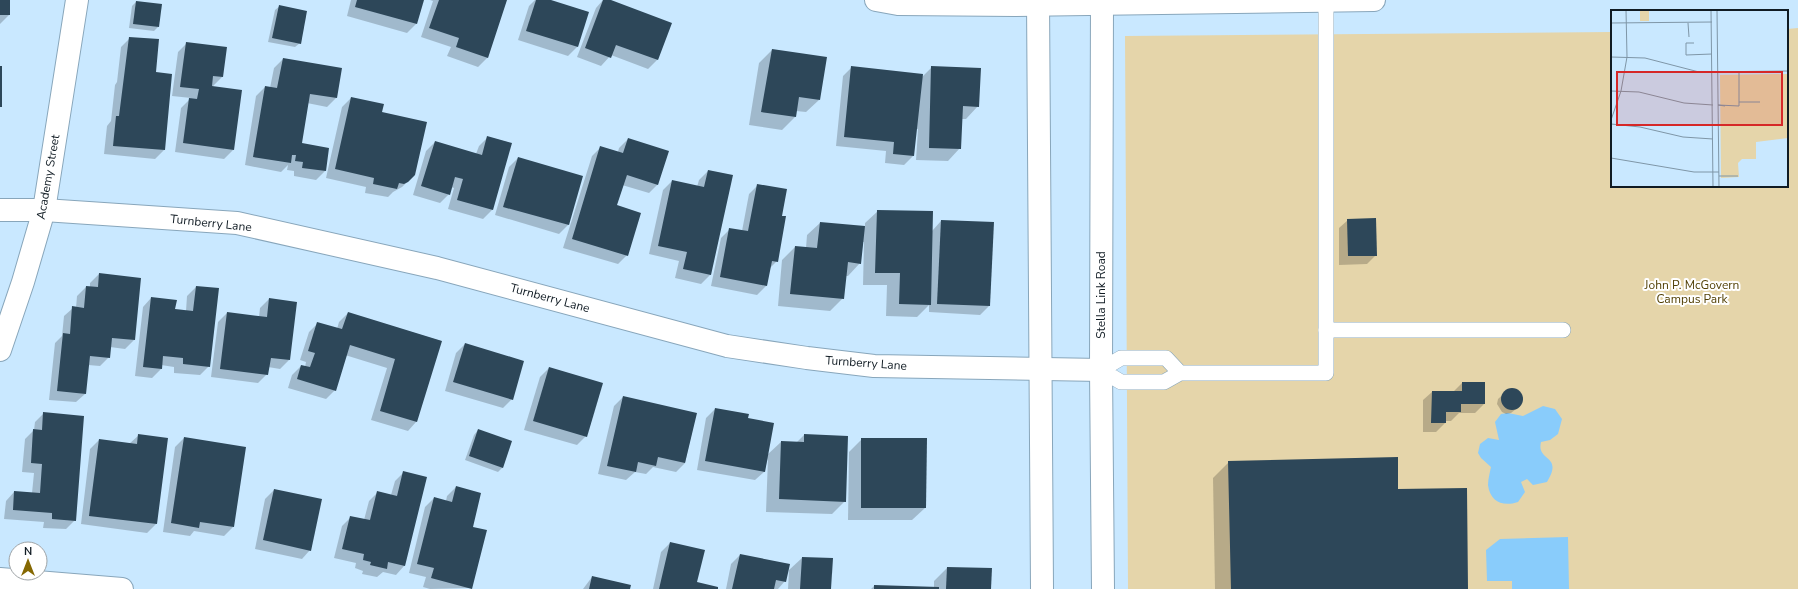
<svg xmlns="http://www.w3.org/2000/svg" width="1798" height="589" viewBox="0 0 1798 589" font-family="'Nunito Sans',sans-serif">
<rect width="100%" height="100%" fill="#c9e8ff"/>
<polygon fill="#e5d5aa" points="1798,28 1798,589 1128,589 1125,36 1612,32 1612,186 1787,186 1787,29"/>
<g fill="#89ccfb">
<path d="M1543,406l12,3 7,10 -4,15 -8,6 -9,2c-5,20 23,12 6,40l-14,3 -6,-6 -6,3 4,10 -7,10c-15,5 -28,0 -30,-17 0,-6 2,-13 3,-18l-10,-9 -3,-5 2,-9 8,-6 11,2 -4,-18 6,-8 7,-1 15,3z"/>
<polygon points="1568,537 1569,589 1512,589 1512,581 1487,581 1486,550 1500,539"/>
</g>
<g fill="#0003">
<polygon points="0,0 9,0 9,15 0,24"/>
<polygon points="351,0 423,0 416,24 407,33 347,16"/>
<polygon points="430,0 506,0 487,58 478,67 447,56 451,47 421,37 433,1"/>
<polygon points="535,0 547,0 588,12 577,47 568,56 518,40 529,6"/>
<polygon points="603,0 608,0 670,23 657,60 648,69 611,55 601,66 577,57 596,8"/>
<polygon points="136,2 158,27 154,31 129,28 132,6"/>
<polygon points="280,6 300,43 295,47 268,42 275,10"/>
<polygon points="130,38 155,73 164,150 155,159 104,154 107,126 111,121 115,85 117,82 121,47"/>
<polygon points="187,43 226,48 222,77 212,87 233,150 224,159 175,152 181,108 191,98 172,96 178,52"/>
<polygon points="772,50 819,100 806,112 796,111 795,117 782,130 749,125 759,63"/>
<polygon points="283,59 341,69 336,98 327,107 307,103 300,144 328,149 325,171 316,180 294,176 294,171 287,170 288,165 281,172 245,165 256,96 265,87 270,88 274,68"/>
<polygon points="852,67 921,78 932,67 978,106 966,119 961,119 960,148 948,161 916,160 918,129 916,129 913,156 904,165 885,163 886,151 836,146 843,76"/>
<polygon points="351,98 381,112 411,178 402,187 393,192 388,197 365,193 366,187 326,178 342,107"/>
<polygon points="488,137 511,143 492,210 483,219 448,209 454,188 451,187 449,194 440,203 413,195 426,151 435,142 476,154 479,146"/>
<polygon points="628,139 658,184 649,193 622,185 616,206 627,255 618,264 563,248 592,156 601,147 618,152 619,148"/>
<polygon points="518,158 582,177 568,225 559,234 495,215 509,167"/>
<polygon points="708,171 710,275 701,284 675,278 679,261 649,254 663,190 672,181 697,187 699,180"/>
<polygon points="758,185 781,216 777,261 769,269 766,286 757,295 711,286 721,238 730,229 742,231 749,194"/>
<polygon points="878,211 932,231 941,221 989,306 980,315 929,312 929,305 917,317 886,316 887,285 863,285 864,242 863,242 860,263 848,276 845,276 843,298 830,311 778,306 782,260 795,247 806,248 807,235 820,223 865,227 865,223"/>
<polygon points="1348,220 1376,255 1367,264 1339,265 1339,228"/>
<polygon points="99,274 134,340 125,349 110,347 109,357 100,366 88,365 85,394 76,402 49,400 55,343 62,336 64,316 73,308 76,308 77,296 86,287 90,287 90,283"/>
<polygon points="196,287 209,366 200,375 174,373 174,367 161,365 161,369 152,378 135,376 143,307 151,298 174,310 186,311 187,296"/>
<polygon points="269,299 289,360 280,369 268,367 267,374 258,383 211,377 218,322 227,313 259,317 260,308"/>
<polygon points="348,313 441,341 416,422 408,431 371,420 387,368 345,355 335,390 326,399 288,388 292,375 301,366 305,367 306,362 300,360 309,332 318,323 337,329 339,322"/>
<polygon points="465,344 512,399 503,408 445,391 456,353"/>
<polygon points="549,368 586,436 577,445 524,430 540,377"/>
<polygon points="1462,383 1484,404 1475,413 1459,413 1451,421 1445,421 1445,423 1436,432 1423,432 1423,400 1432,392 1453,392"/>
<polygon points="1512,389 1521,394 1522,400 1520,405 1516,409 1511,413 1506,414 1502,412 1497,404 1498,399 1507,391"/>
<polygon points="623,397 696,414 685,463 676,472 653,467 646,474 635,472 626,480 598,474 614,406"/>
<polygon points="715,409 747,419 767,455 781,442 797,442 804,435 845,501 832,514 766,512 768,458 764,472 755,480 697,470 706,418"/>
<polygon points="44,413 75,520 66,529 43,528 44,522 4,519 6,501 14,492 32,493 34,473 22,472 25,439 34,430 35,422"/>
<polygon points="478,430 503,467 498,472 465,460 474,435"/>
<polygon points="139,435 166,439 156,524 147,533 81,524 90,449 99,440 129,444"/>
<polygon points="184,438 233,527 224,536 194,531 190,536 163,532 175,447"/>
<polygon points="862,439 925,508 912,520 848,520 849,452"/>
<polygon points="1229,462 1397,490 1467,589 1215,589 1213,478"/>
<polygon points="404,472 404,566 396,575 383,572 377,577 362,574 363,571 355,568 356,563 334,558 342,526 351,517 364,520 369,501 378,492 391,495 395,481"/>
<polygon points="456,487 472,528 471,588 430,589 423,587 426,577 409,573 425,507 434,498 446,501 447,496"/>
<polygon points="274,490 310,550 302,559 255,549 265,499"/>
<polygon points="670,543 696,583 717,589 653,589 661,552"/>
<polygon points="740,555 785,581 778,589 726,589 731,564"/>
<polygon points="802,558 832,559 830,589 788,589 789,570"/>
<polygon points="947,568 990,589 871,589 874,586 934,588 934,581"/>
<polygon points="592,577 629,589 583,589"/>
</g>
<g fill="#2d4759">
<rect x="0" y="0" width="10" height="15"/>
<polygon points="357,0 424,0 417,24 355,7"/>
<polygon points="439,0 507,0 488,58 456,47 459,38 429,28"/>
<polygon points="536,0 551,0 589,12 578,47 526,31"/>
<polygon points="603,0 611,0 672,23 658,60 616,45 611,58 585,48"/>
<polygon points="136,1 162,4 159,27 133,24"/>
<polygon points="279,5 307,11 301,44 272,38"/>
<polygon points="129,37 159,39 156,72 172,74 165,150 113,146 116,116 119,116"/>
<polygon points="186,42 227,47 223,77 213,76 212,86 242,90 234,150 183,143 189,98 197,99 199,89 180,87"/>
<polygon points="772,49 827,57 820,100 799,97 796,117 761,112"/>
<polygon points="283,58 342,68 337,98 310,94 302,143 329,148 326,171 302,168 303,162 295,161 296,155 292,155 291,163 253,157 265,86 277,88"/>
<rect x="0" y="66" width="2" height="41"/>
<polygon points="851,66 923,74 914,156 893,154 894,142 844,137"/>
<polygon points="931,66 981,68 979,107 963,106 961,149 929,148"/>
<polygon points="351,97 384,104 382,112 427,122 415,175 408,182 404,184 399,183 397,189 373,184 374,178 335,169"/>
<polygon points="487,136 512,143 493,210 457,200 463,179 455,177 450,195 421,186 435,141 482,155"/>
<polygon points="628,138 669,151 658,185 627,175 617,205 641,213 628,256 572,239 600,146 623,153"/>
<polygon points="518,157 583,176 569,225 503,207"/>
<polygon points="708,170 733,175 711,275 683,269 687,252 658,246 672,180 704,187"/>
<polygon points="757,184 787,189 782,216 786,216 778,262 772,261 767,286 720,277 729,228 748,231"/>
<polygon points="877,210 933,211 931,305 899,304 900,273 875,273"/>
<polygon points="1376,218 1377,256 1348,256 1347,219"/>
<polygon points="941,220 994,222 990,306 937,304"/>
<polygon points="820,222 865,226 861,264 848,262 844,299 790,294 795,246 817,248"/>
<polygon points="99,273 141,278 135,340 112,338 110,358 90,356 86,394 57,391 63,333 70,334 72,306 84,308 86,286 98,287"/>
<polygon points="196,286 219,288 210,367 183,364 183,358 163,356 162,369 143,367 151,297 177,300 175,309 193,311"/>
<polygon points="269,298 297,302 290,360 271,358 268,375 220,369 227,312 267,317"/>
<polygon points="348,312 442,341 417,422 380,411 395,359 350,345 336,391 297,379 301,365 310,367 315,353 308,351 317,322 342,329"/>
<polygon points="465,343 524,361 513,400 453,382"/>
<polygon points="549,367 603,383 587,437 533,421"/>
<polygon points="1462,382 1485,382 1485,404 1461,404 1461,412 1446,412 1446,423 1431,423 1432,391 1462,391"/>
<circle cx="1512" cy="399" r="11"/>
<polygon points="623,396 697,413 685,463 658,457 656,466 638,462 636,472 607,466"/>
<polygon points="715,408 749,414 748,418 774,423 765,472 705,461"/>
<polygon points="43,412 84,416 76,521 52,519 52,513 13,510 14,491 40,493 42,464 31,463 33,429 42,430"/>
<polygon points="478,429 512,441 503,468 469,456"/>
<polygon points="138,434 168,438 157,524 89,516 99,439 137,444"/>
<polygon points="804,434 848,436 846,502 779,499 781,441 804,442"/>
<polygon points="184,437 246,447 234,527 200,522 199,528 171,523"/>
<polygon points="861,438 927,438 926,508 861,508"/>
<polygon points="1398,457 1398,489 1467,488 1468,589 1231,589 1228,461"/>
<polygon points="403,471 427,477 405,566 388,562 387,569 370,565 371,562 363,560 364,554 342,549 350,516 370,520 377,491 397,496"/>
<polygon points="456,486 481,493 473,527 487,530 472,589 431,578 434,568 417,564 434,497 452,502"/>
<polygon points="274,489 322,499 311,551 263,540"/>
<polygon points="670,542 705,550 697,582 718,587 718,589 659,589"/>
<polygon points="740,554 790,564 786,582 776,580 774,589 732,589"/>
<polygon points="802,557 833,558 831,589 800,589"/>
<polygon points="947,567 992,568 991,589 946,589"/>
<polygon points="592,576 631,585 630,589 589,589"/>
<polygon points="874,585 939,587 939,589 874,589"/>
</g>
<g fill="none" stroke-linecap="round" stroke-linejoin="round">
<defs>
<g id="service">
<polyline points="1326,330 1563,330"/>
<polyline points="1180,373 1166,358 1121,358 1101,370 1121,382 1164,382 1180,373 1326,373 1326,1"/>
</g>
<g id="minor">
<polyline points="876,0 898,4 1015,5 1374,0"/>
<polyline points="0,210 44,210 237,223 437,268 727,346 807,358 874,366 1101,370"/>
<polyline points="0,579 122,589"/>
</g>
<polyline id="tertiary" points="0,350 23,282 44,210 77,0"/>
<g id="secondary">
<polyline points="1038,0 1042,589"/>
<polyline points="1102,0 1101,370 1103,589"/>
</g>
</defs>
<use href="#service" stroke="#88a6bb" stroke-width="16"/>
<use href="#minor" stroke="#88a6bb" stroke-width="24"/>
<use href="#tertiary" stroke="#88a6bb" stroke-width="24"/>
<use href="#secondary" stroke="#88a6bb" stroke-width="24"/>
<use href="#service" stroke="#fff" stroke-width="15"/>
<use href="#minor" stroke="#fff" stroke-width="22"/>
<use href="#tertiary" stroke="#fff" stroke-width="22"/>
<use href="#secondary" stroke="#fff" stroke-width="22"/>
</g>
<g text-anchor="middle" stroke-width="4" stroke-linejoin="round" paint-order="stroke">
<g font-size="12" fill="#101b23" stroke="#fff">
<text transform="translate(48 177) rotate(-80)" y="4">Academy Street</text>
<text transform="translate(211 223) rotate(6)" y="4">Turnberry Lane</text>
<text transform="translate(1101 295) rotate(-90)" y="4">Stella Link Road</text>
<text transform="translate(550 298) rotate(15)" y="4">Turnberry Lane</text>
<text transform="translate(866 363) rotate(4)" y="4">Turnberry Lane</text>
</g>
<g font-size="12" fill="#513f03" stroke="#fff">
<text x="1692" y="289">John P. McGovern<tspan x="1692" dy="14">Campus Park</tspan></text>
</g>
</g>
<g transform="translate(1611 10)">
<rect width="177" height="177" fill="#c9e8ff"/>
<path d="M29,0h9v11h-9zM177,64v64l-32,4v17h-14l-4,4 1,14 -18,1 -1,-103z" fill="#e5d5aa"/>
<path fill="none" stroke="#7f96a7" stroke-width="1" d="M100,0l2,177M106,0l2,177M0,13l101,-1M77,13l1,14M83,33h-8v12l26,-1M0,47l34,1 54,14 89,-1M0,81l28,1 45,11 29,2M128,92h21M114,96l-7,-1 21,1v-34M0,110l10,-29 6,-34 -1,-47M0,114l29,3 43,10 30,2M0,148l83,14h25M108,166h19"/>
<path fill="#d62828" fill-opacity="0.15" stroke="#d62828" stroke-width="2" d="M6,62h165v53h-165z"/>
<rect width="177" height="177" fill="none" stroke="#101b23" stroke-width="2"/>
</g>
<g transform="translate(28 561)"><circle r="19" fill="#ffffff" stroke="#9fa4a7"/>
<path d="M0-3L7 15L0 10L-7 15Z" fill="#856802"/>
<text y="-6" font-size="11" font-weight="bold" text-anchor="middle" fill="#101b23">N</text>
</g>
</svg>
